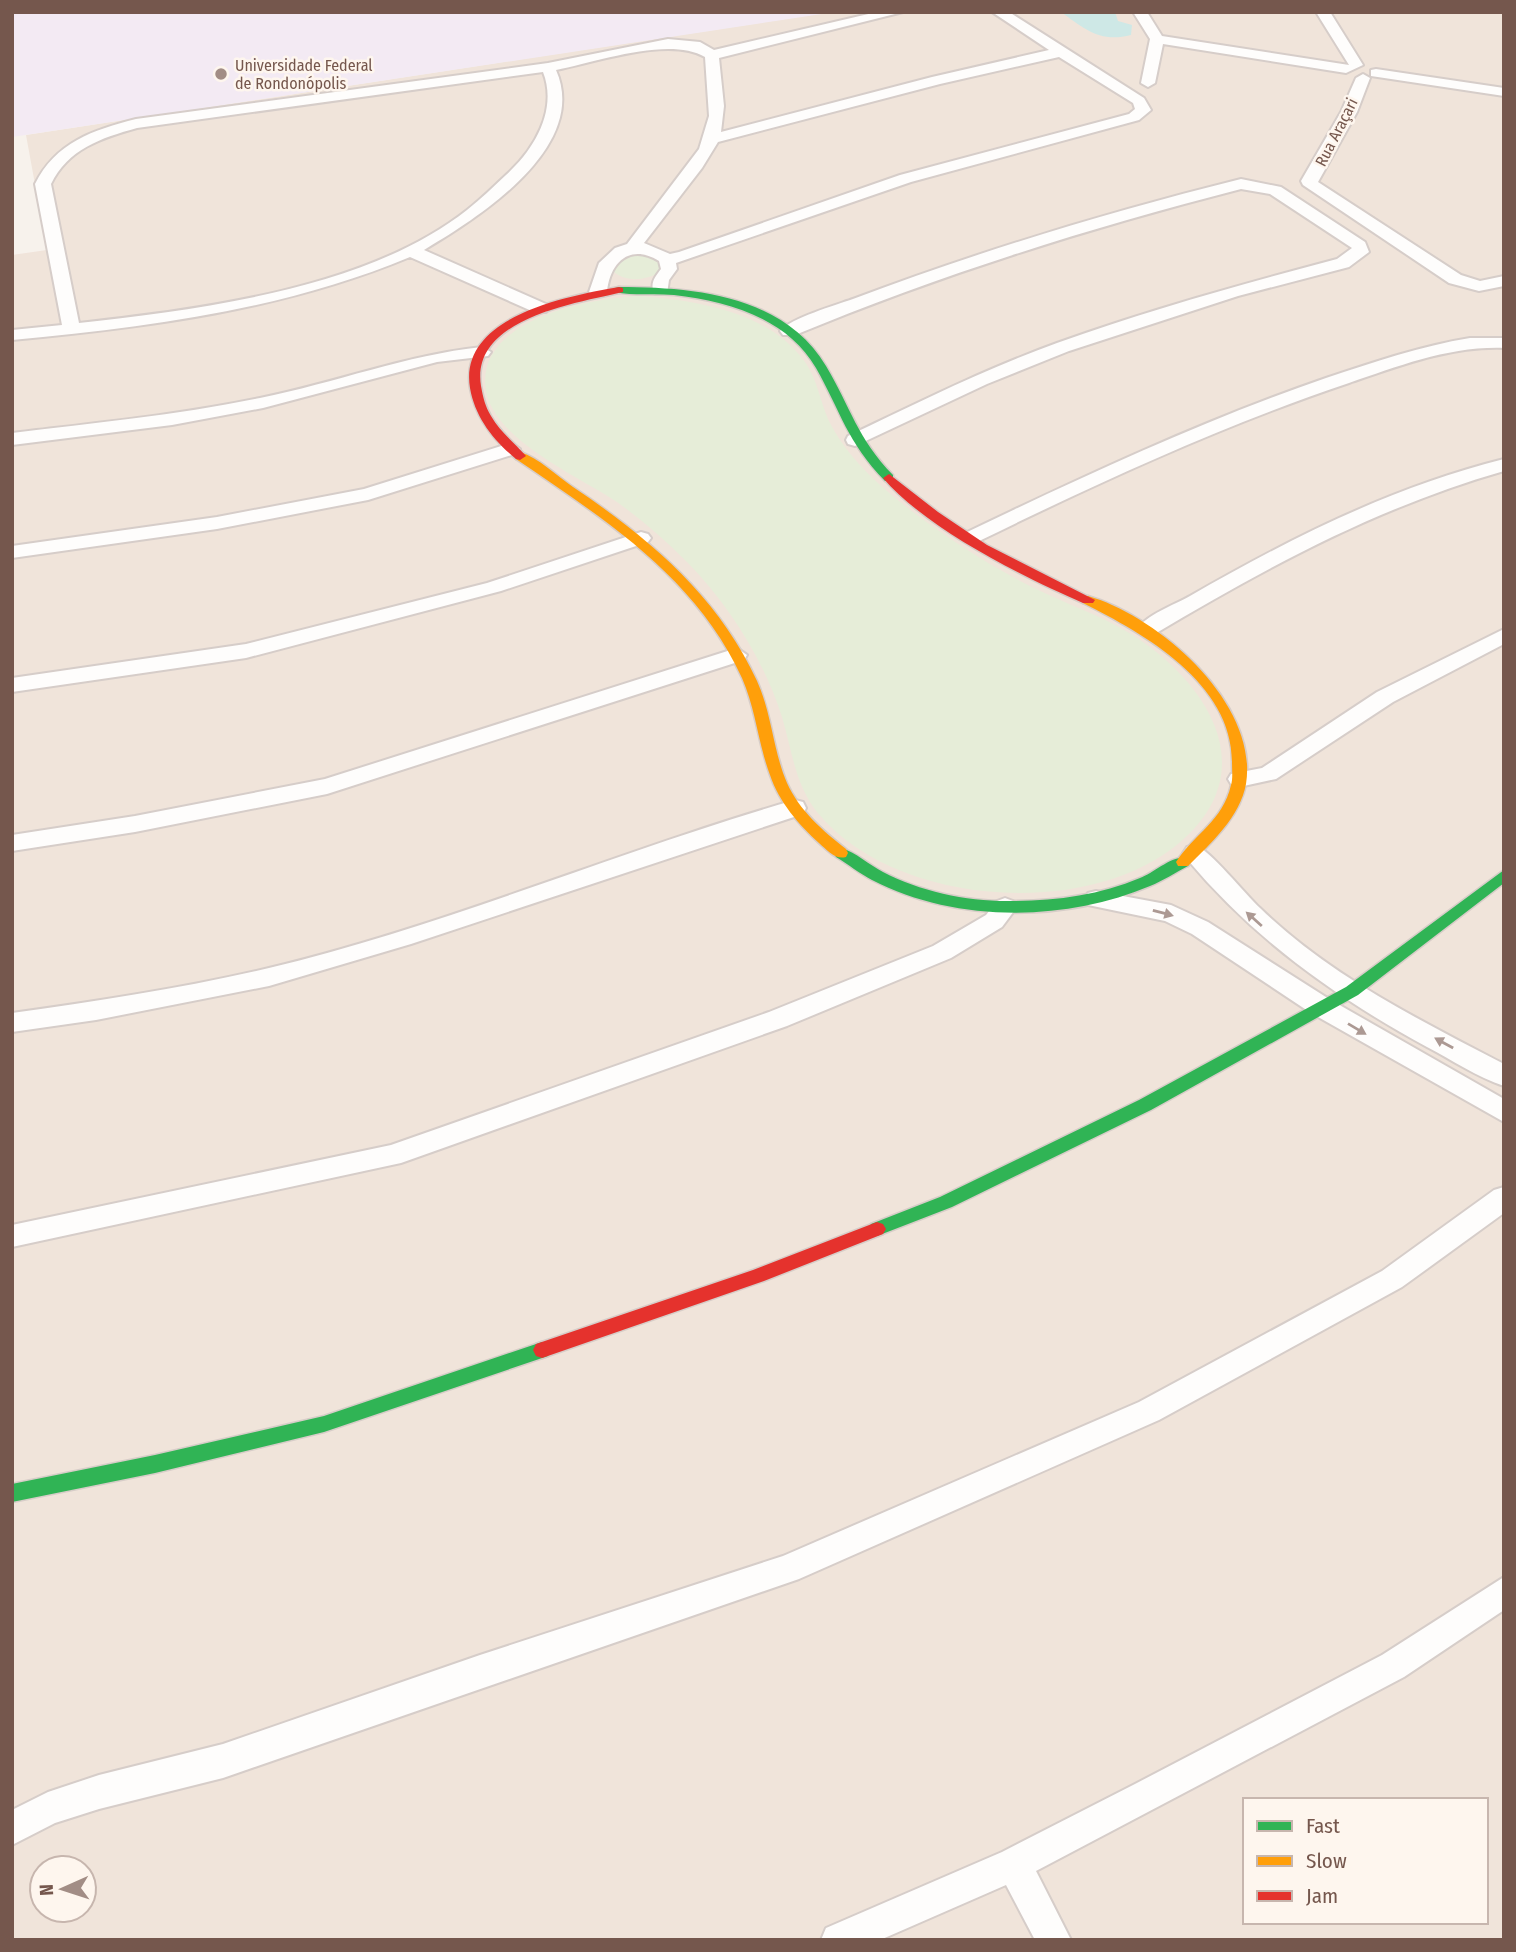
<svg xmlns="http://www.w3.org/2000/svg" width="1516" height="1952" viewBox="0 0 1516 1952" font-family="'Fira Sans Condensed',sans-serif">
<rect width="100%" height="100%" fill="#f7f2ec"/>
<path fill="#f0e4da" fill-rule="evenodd" d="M831,12h673v1928h-1492v-1685l35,-5 -21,-115zM1245,1800h241v122h-241zM42,1868h42v42h-42z"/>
<polygon fill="#f3eaf3" points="12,12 835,12 12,137"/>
<g fill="#e6edd8">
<path d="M634,253l23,4 6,7 -3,8c-15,9 -37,11 -49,-3l3,-9z"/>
<path d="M640,296c58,5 128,15 165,66 12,17 15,38 23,57 18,37 49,65 81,90 38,29 78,55 121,77 33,17 69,28 101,48 70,44 131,127 58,200 -88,88 -294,75 -372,-22 -22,-28 -25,-61 -35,-95 -18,-57 -53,-112 -95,-155 -22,-22 -45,-42 -70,-60 -38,-26 -131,-65 -132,-119 -2,-65 106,-85 155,-87z"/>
</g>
<path fill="#cee8e6" d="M1061,12h54l3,9 14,4 -1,10c-31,8 -46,-6 -70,-23z"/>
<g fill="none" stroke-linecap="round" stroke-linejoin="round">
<defs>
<g id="street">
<path d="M877,12h26l-184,46 5,48 -3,26 211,-55 117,-27 -57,-38h17l135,86 7,12 -12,10 -228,62 -235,81 1,6 -8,11 -2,14h-12c-6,-10 0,-17 6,-25l-2,-8c-29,-18 -49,1 -52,31l-9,5 -9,-5 10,-29 16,-15 12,-4 72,-95 10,-33 -4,-59c-36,-21 -108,5 -149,13 34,77 -78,148 -132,180l122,54 3,4 -3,4h-12l-124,-55c-127,53 -261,70 -398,83v-10l50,-5 -27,-141c21,-42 58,-54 101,-65l412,-56 120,-24 32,3 14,8zM1059,57l74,46 2,6 -6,5 -229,61 -221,77 -9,2 -26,-11 58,-75 16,-26 222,-58zM543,72c15,38 -9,78 -37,103 -13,12 -25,24 -39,35 -100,79 -265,99 -388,113l-28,-139c17,-35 50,-46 86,-56z"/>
<polygon points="1133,12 1147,12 1162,36 1349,65 1316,12 1330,12 1363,65 1346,73 1163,44 1155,83 1148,87 1141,83 1150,39"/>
<polygon points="1376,69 1504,88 1504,96 1371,76 1371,70"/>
<polygon points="1363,74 1370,78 1357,112 1318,182 1461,275 1480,281 1504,276 1504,286 1479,291 1449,283 1303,185 1301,181 1341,112 1356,78"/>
<path d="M1241,179l40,8 84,55 4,10 -20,15 -111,29 -169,55 -82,33 -132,62 -7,-2 -2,-4 2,-4c69,-33 137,-67 209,-93 92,-33 186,-59 280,-84l15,-11 -82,-54 -29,-5c-152,39 -301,86 -446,146h-12l-3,-4c11,-13 56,-26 73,-32 127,-48 256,-87 388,-120z"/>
<path d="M1470,338h34v10c-54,-2 -105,18 -155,35 -128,43 -251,100 -372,159l-7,2 -10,-6 3,-4c119,-57 238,-113 363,-156 48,-16 95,-32 144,-40z"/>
<path d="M482,347l9,5 -3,4 -51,6 -174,46 -91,17 -160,20v-12c83,-10 166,-18 248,-35 75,-15 146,-43 222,-51z"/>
<polygon points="511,443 520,449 518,453 368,500 217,529 12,558 12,546 217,517 364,489"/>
<path d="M1504,459v12c-126,36 -239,97 -351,164l-7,2 -10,-7c10,-15 38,-25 54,-34 99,-57 202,-109 314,-137z"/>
<polygon points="641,532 648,534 651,538 648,542 501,591 246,658 12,692 12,678 246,644 487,583"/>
<polygon points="1504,629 1504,644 1393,702 1276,779 1239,787 1231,784 1228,779 1231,774 1262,768 1377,692"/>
<polygon points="737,648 747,655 744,660 327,794 135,832 12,851 12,835 135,816 325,779"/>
<path d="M795,800l8,2 3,6 -3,6 -392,130 -142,42 -173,34 -84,12v-19c86,-12 172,-25 257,-45 179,-43 349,-117 526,-168z"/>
<path d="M1195,845c14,4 51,50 65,63 69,67 159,112 244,156v22c-27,-9 -52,-26 -77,-39 -92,-50 -173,-108 -240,-188l-4,-6 4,-6z"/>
<polygon points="1096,891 1171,905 1208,922 1329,999 1504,1099 1504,1122 1311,1013 1192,934 1165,921 1088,905 1084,899 1088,893"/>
<polygon points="1005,898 1013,901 1017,907 1002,927 951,958 787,1026 401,1163 12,1247 12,1225 391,1145 769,1012 933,946 986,915 997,901"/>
<polygon points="1504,1187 1504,1213 1402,1287 1159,1420 799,1579 223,1778 99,1809 55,1823 12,1845 12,1810 48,1792 99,1775 223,1744 480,1655 783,1556 1139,1402 1382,1271 1494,1190"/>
<polygon points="1504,1577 1504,1610 1404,1677 1036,1871 1071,1940 1035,1940 1006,1885 880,1940 821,1940 826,1928 1002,1852 1135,1784 1382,1655"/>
</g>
<g id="fast">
<path d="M619,287c74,0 165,8 207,79 25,42 31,72 67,109v6h-8c-38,-39 -44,-69 -69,-113 -29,-50 -89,-67 -142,-73 -20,-2 -40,1 -59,-3v-4z"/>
<path d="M841,848c15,4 28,17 42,24 38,20 87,30 130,29 43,0 87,-6 127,-23 14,-5 33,-24 48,-20l2,4 -2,4c-12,6 -25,15 -38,20 -85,36 -195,37 -278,-6 -12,-6 -24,-16 -36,-23l-2,-4 2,-4z"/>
<polygon points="1504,870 1504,883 1358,995 1151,1110 952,1207 877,1236 871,1234 868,1229 871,1224 940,1197 1139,1100 1346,987"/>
<polygon points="542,1342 548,1344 551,1350 548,1356 324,1432 155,1473 12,1502 12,1484 155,1455 324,1416"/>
</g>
<g id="slow">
<path d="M520,452c19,6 37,24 53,35 76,51 145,109 184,194 15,33 16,70 30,102 12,27 36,48 59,66l2,4 -2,4c-11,3 -19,-7 -27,-14 -20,-18 -40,-41 -49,-68 -12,-32 -14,-65 -28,-97 -46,-101 -138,-159 -226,-219l-2,-3z"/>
<path d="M1088,596c70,20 171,107 158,188 -6,33 -35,59 -58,82h-10l-2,-4c18,-28 47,-41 55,-77 2,-6 1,-15 1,-22 1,-79 -87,-129 -149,-160l-2,-3z"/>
</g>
<g id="jam">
<path d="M619,287l4,1v4c-46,11 -153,26 -142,94 2,11 4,20 10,30 9,16 23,26 35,40l-6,4 -4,-1c-23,-19 -41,-42 -46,-71 -12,-72 98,-92 149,-101z"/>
<path d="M889,474l49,38 49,33 108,55 -2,3h-10c-62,-27 -156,-74 -200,-125z"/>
<polygon points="877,1222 883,1224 886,1229 883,1234 764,1281 542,1358 536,1356 533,1350 536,1344 753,1270"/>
</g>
</defs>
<use href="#street" stroke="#d6cdc9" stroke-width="4"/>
<use href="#fast" stroke="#d7cdc8" stroke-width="3"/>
<use href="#slow" stroke="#d7cdc8" stroke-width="3"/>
<use href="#jam" stroke="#d7cdc8" stroke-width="3"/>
<use href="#street" fill="#fefdfc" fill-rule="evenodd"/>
<use href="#fast" fill="#30b455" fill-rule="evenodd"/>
<use href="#slow" fill="#ff9f0a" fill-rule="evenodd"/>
<use href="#jam" fill="#e5322d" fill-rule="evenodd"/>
</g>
<defs><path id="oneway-solid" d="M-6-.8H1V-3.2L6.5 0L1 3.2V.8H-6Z" transform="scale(1.75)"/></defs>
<g fill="#ac9993">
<use href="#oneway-solid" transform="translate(1163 913) rotate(15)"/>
<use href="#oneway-solid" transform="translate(1254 919) rotate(-138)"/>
<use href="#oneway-solid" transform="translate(1357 1029) rotate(31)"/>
<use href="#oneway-solid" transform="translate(1444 1043) rotate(-151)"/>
</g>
<circle fill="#a28d85" stroke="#fef6ee" stroke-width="2.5" cx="221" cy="74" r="7"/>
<g text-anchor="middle" stroke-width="5" stroke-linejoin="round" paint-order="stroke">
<g font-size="16" fill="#75574d" stroke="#fef6ee" text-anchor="start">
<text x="235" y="71">Universidade Federal<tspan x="235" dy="18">de Rondonópolis</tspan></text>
</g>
<g font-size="16" fill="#75574d" stroke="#fef6ee">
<text transform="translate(1336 132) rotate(-63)" y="6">Rua Araçari</text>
</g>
</g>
<rect width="1516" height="1952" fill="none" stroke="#75574d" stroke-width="28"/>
<rect x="1243" y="1798" width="245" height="126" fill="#fef6ee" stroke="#c7b6ae" stroke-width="2"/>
<rect x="1257" y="1821" width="35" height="10" fill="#30b455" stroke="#c7b6ae" stroke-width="2"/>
<text x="1306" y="1833" font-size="21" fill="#75574d">Fast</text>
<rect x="1257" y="1856" width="35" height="10" fill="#ff9f0a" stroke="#c7b6ae" stroke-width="2"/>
<text x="1306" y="1868" font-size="21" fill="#75574d">Slow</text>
<rect x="1257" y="1891" width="35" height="10" fill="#e5322d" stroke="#c7b6ae" stroke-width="2"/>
<text x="1306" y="1903" font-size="21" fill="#75574d">Jam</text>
<g transform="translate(63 1889) rotate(267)"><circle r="33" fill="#fef6ee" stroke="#c7b6ae" stroke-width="2"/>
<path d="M0-5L12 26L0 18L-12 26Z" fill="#a28d85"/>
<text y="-10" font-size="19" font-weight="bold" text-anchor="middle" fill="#75574d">N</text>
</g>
</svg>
